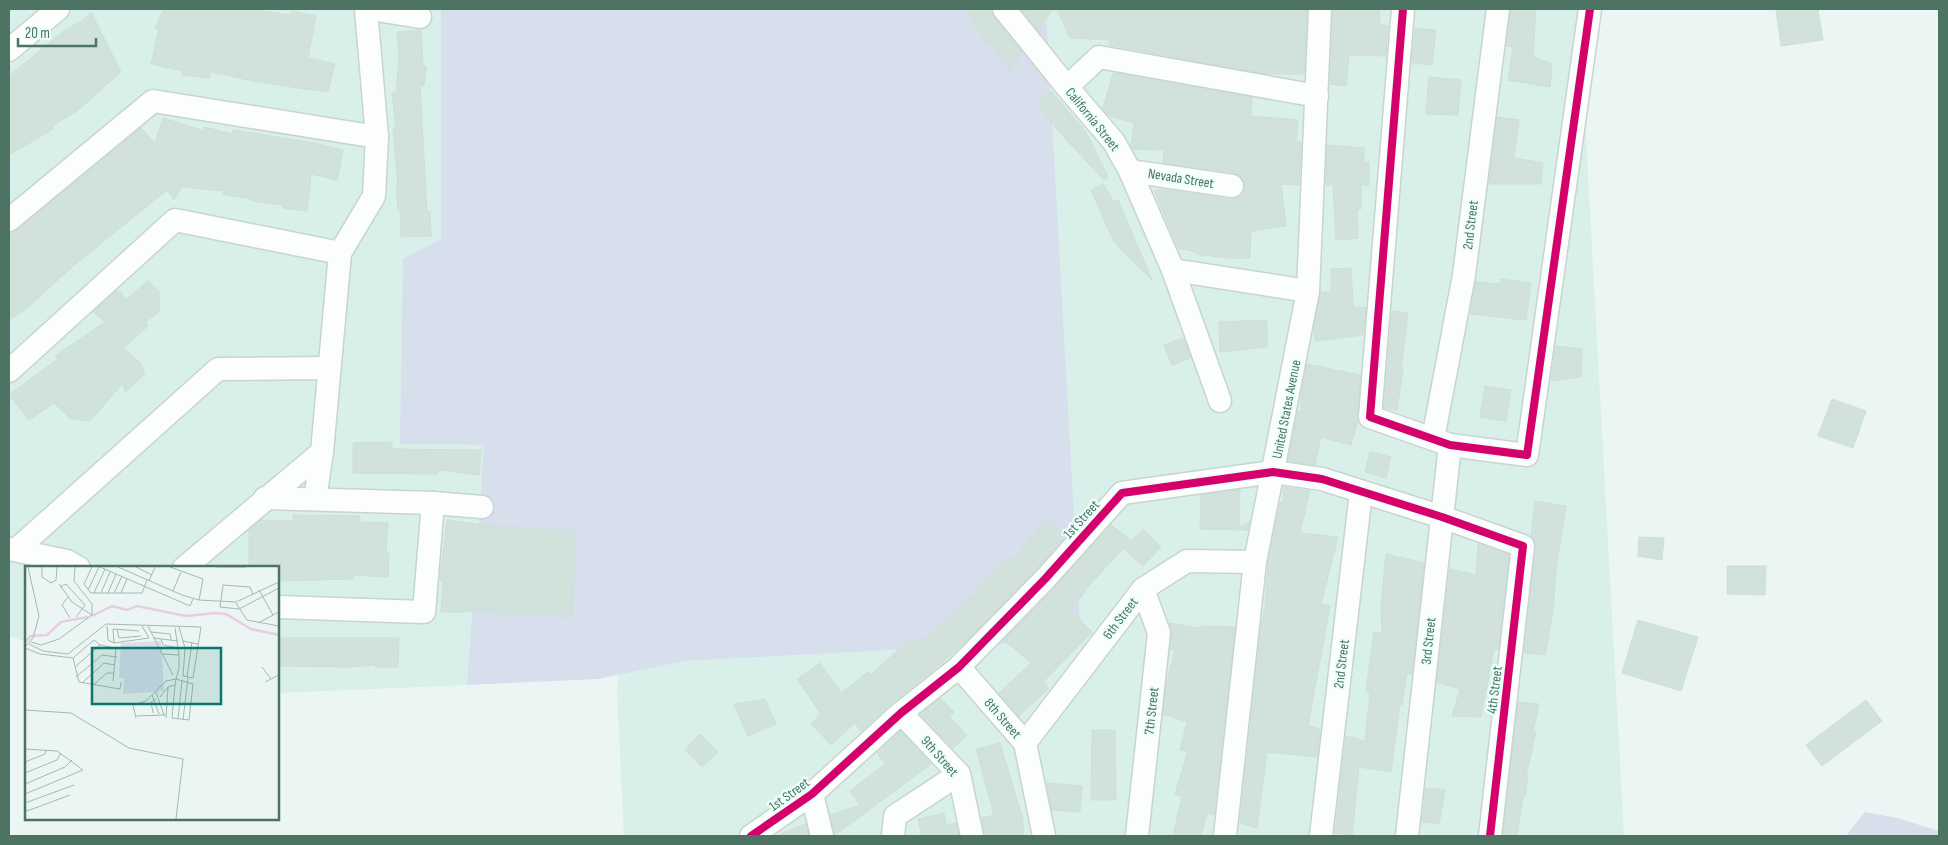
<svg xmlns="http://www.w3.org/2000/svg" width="1948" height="845" viewBox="0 0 1948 845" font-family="'Sofia Sans Condensed',sans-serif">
<rect width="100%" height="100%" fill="#ebf6f4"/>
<g fill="#d9efe9">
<polygon points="9,9 441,9 441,239 400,444 484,445 467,685 278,693 278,568 26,568 26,643 19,639 9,637"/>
<polygon points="1046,9 1579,9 1624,836 624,836 617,694 619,674 685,661 1081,640"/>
</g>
<g fill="#d7dfed">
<polygon points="441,9 1046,9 1081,640 685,661 598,679 467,685 484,445 400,444 403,259 441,239"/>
<polygon points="1865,812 1897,818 1939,831 1939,836 1846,836"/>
</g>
<g fill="#d1e1db" stroke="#cedfd9">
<polygon points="164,9 249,9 291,15 292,11 316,16 308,58 335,64 328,92 264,83 210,72 210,78 182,75 183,71 151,64 159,29 155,28"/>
<polygon points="966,9 991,9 994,17 1022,53 1010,70 988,41 986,42"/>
<polygon points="1021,9 1053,9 1038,30"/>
<polygon points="1057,9 1307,9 1304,74 1266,74 1120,47 1109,45 1110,40 1070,38"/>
<polygon points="1333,9 1379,9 1380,25 1388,26 1386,56 1349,55 1346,86 1330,84"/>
<polygon points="1511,9 1536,9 1533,57 1552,64 1550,87 1508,80 1513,47 1506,46"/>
<polygon points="1795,9 1818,9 1823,40 1781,46 1776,11"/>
<polygon points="91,12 121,72 78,110 52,126 53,129 9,155 9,76 65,30 82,21"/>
<polygon points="1415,28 1436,30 1432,65 1412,63"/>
<polygon points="421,30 423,66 426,66 424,86 420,86 427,212 430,211 431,236 401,237 400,209 398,209 396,186 398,186 393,129 396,129 392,93 396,93 399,58 397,32"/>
<polygon points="1113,73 1252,98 1251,116 1298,120 1296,142 1301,142 1299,185 1281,184 1286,226 1251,231 1250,258 1227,258 1196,254 1196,252 1178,248 1154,190 1161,190 1161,189 1231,199 1236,198 1242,194 1245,188 1244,182 1240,176 1234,173 1163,163 1164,150 1133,149 1131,145 1134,123 1109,116 1103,109"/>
<polygon points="1429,77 1461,80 1458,115 1426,114"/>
<polygon points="1051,91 1086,132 1108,177 1104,180 1060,133 1036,103"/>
<polygon points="1497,117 1519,120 1514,158 1543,163 1541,184 1489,184"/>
<polygon points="163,118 204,131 204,127 232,134 233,130 315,143 343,150 337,180 311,174 307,211 283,208 283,205 252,201 252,199 223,194 223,191 182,187 174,200 167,190 71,268 27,308 9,320 9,233 17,230 141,128 155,143"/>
<polygon points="1327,145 1364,148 1364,162 1369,162 1369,186 1361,185 1361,209 1357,209 1358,238 1336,240 1333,185 1326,185"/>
<polygon points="1103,184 1114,202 1118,200 1152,280 1114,242 1091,190"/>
<polygon points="1351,268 1353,307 1366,308 1363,335 1315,341 1314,327 1321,292 1331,292 1331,269"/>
<polygon points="1501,279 1531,283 1526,320 1470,314 1476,282 1500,284"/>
<polygon points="148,281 159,291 159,312 145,322 148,326 123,348 140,363 145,374 125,392 123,383 90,421 71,419 54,403 29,420 9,395 58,359 55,356 105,322 93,312 118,290 127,299"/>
<polygon points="1392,311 1408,313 1401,369 1403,369 1397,410 1384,408"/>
<polygon points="1267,320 1267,347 1220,352 1219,322"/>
<polygon points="1183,338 1191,358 1172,365 1164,345"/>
<polygon points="1556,346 1582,349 1581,377 1551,381"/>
<polygon points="1307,364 1360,375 1358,421 1351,445 1321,437 1315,465 1288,461 1298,411 1301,411 1301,396"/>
<polygon points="1485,386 1511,390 1506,421 1480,417"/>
<polygon points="1832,399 1866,411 1853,448 1818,436"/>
<polygon points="392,442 392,449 481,450 479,475 438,470 437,474 353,473 353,443"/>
<polygon points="1370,452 1391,457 1386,478 1365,472"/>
<polygon points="1283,487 1310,491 1300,533 1338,537 1321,604 1330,606 1308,726 1320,729 1317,757 1267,752 1257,828 1240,823 1261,627 1265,608 1268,564 1280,503 1283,501"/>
<polygon points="1240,490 1239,527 1250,521 1248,530 1200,529 1201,495"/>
<polygon points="1535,501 1566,506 1556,570 1553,612 1545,655 1524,653 1536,547 1535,541 1531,536"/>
<polygon points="293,515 360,516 360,522 388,523 386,552 389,552 388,577 353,575 353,579 278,581 278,568 249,568 249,530 261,520 293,521"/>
<polygon points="1047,519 1066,535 1035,570 959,648 931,672 892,703 861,731 855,723 831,745 811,724 821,714 797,679 820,663 841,693 868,672 871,674 911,639 916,645 980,590 977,587 1009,557 1012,561"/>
<polygon points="447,520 491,526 576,531 572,617 467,611 467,612 441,612 443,581 440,581"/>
<polygon points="1111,525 1131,540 1084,591 1085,592 1070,610 1092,632 1043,682 1049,688 1019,716 999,693 1031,663 1004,640 1054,588"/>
<polygon points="1143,529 1161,547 1143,566 1124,549"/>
<polygon points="1639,537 1664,538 1662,560 1638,556"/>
<polygon points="1478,544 1509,555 1498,650 1494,649 1481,717 1452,716 1460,689 1437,682 1450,569 1476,575"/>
<polygon points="1386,554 1424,563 1412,675 1407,673 1402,705 1400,704 1391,772 1359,767 1352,835 1335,833 1346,736 1365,741 1370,693 1366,691 1374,632 1382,634 1381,606"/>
<polygon points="1727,566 1766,566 1765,595 1727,594"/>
<polygon points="1638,620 1698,637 1681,691 1622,673"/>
<polygon points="1169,623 1199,628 1200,626 1235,627 1214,815 1207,813 1201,836 1173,836 1182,796 1175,794 1188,751 1180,750 1187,722 1163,714 1166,687 1175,650 1170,650 1172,634"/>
<polygon points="278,638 399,638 398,667 375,667 375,665 347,667 278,666"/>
<polygon points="940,698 954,712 949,717 967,735 953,748 920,714"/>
<polygon points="765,699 776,724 748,736 734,704"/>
<polygon points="1866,700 1882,721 1822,766 1806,745"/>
<polygon points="1518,702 1539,704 1533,732 1536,732 1526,776 1528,776 1525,797 1523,797 1517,836 1503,836"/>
<polygon points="1092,730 1115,730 1116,800 1091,800"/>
<polygon points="900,731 931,764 835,835 831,815 860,805 850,791 885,764 877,753"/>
<polygon points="700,734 718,752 702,767 685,750"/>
<polygon points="1000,743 1023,820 1023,836 985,836 982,818 994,815 976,749"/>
<polygon points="1047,783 1082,786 1080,812 1052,810"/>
<polygon points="1426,788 1445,790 1439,824 1422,822"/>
<polygon points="944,813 946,825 956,823 959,836 922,836 918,819"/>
<polygon points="806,824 809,836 781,836 780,834"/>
</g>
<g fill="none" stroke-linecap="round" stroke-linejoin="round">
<defs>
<g id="minor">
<polyline points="371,9 420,17"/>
<polyline points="1004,9 1067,87 1114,142 1130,171 1173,270 1220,401"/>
<polyline points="1403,9 1370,417 1450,445 1527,455 1590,9"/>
<polyline points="9,50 58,9"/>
<polyline points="1067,87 1099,57 1317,96"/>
<polyline points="1130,171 1232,186"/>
<polyline points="9,220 153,101 377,137"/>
<polyline points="1173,270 1308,291"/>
<polyline points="9,371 175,220 340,253"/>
<polyline points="1433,439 1464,275 1498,9"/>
<polyline points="265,498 433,503 482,507"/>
<polyline points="315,499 322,452 340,253 374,196 377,137 366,9"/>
<polyline points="9,549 67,561 79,568"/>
<polyline points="16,550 218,369 328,368"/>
<polyline points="184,568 322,452"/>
<polyline points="278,607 424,612 433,503"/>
<polyline points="959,667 1025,743 1044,836"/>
<polyline points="901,713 959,774 972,836"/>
<polyline points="1025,743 1143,589 1187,561 1255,562"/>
<polyline points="812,794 822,836"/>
<polyline points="751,836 812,794 901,713 959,667 1045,579 1122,493 1273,472 1322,479 1442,517 1523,546 1490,836"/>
<polyline points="893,836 895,816 959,774"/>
<polyline points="1137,836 1159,633 1143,589"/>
<polyline points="1225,836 1255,562 1308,291 1320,9"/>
<polyline points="1321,836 1361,492"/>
<polyline points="1407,836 1450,445"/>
</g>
</defs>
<use href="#minor" stroke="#c8d4d0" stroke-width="25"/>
<use href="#minor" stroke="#fcfefd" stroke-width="22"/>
<defs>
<g id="cycleway">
<polyline points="1403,9 1370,417 1450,445 1527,455 1590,9"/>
<polyline points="751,836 812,794 901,713 959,667 1045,579 1122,493 1273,472 1322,479 1442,517 1523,546 1490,836"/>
</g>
</defs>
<use href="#cycleway" stroke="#edfefb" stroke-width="11"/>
<use href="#cycleway" stroke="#d6006c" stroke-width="8"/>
</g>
<g text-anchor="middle" stroke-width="4.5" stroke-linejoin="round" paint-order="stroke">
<g font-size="14" fill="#4d7463" stroke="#edfefb">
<text transform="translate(1093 119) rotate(51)" y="5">California Street</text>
<text transform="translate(1181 178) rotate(9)" y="5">Nevada Street</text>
<text transform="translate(1470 225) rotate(-83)" y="5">2nd Street</text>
<text transform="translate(1286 409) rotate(-79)" y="5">United States Avenue</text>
<text transform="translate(1081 519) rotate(-48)" y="5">1st Street</text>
<text transform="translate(1120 618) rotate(-53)" y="5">6th Street</text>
<text transform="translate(1428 641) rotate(-84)" y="5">3rd Street</text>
<text transform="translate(1341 664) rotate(-83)" y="5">2nd Street</text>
<text transform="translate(1494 690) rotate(-83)" y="5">4th Street</text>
<text transform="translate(1151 711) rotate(-84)" y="5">7th Street</text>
<text transform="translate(1003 718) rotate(49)" y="5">8th Street</text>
<text transform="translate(940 756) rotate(49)" y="5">9th Street</text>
<text transform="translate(789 794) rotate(-36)" y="5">1st Street</text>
</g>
</g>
<g transform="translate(25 566)">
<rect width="254" height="254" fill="#ebf6f4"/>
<path d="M136,75l3,50 -41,3 1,-16h-5l2,-35z" fill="#d7dfed"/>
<path fill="none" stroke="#e6cddf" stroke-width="2.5" d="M67,50l20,-10 15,4 10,-4 49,10 29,-3 11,1 25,15 28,6M0,76l6,-6 16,-1 14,-13 27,-5"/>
<path fill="none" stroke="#a2bab1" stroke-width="1" d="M17,1v10l9,6 5,-3 1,-13M67,1l-8,17 7,9h51l5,-13M75,1l90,39 3,-7M93,1l64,28 17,5 37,2 43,-20M111,1l16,8M145,1l33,12 -4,21M192,1h29M124,15l6,-14M34,18l13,18 20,13M35,21l6,-3 19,21 -9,12M63,24l11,-23M234,24l14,25M148,25l8,-19M69,27l11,-24M76,27l9,-21M83,27l8,-19M89,27l8,-17M96,27l6,-14M228,28l-3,-7 -27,-2 -3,22 19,2 40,-21M43,31l-6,8 8,13M211,37l11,17 32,6M233,57l21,-11M82,60l1,14 6,3 35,-5 -7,-12M123,60l25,49M92,63l2,9 22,-2M126,66l19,2 1,6M128,72l25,3M136,73l2,6 16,3M158,75l15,3M6,76l10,3 18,-6 33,-24v-11l-18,-23 1,-14M89,77l-1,-14 26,2M4,78l14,7 25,3 38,-30 95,3 -8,51 -10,-2 2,-28 -6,-21M0,81l8,-9 6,-22 -11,-49M0,82l15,6 33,4 21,-18 6,5 20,4M138,88l16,1M48,92l6,24 41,7 1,-7M50,101l25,-22M237,101l9,12M51,111l26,-22 15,2M162,111l5,-35M88,115l3,-32M240,116l14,-7M57,117l22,-20 11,2M68,119l14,-12h7M131,126l8,23M127,129l7,19M135,131l8,-10 7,-2M0,144l46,3 58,35 54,11 -7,60M128,147l-2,-11 5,-3M111,150l30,-1M111,152l-3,-13 13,-4 20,-20 10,-2 17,5 -4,36 -17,-2 3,-33 1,-6 3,-11v-13l-4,-27M141,152l2,-31M153,153l4,-38M158,154l5,-42M0,183l32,2 26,19 -58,24M0,196l20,-8 1,-4M0,207l32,-13 4,-7M0,218l40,-17 7,-7M0,237l49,-18M0,242l2,3 43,-16"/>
<path fill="#0f766e" fill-opacity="0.15" stroke="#0f766e" stroke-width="2.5" d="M67,82h129v56h-129z"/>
<rect width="254" height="254" fill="none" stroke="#4d7463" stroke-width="2.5"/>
</g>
<rect width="1948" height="845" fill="none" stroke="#4d7463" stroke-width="20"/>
<path d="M18 38v8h78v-8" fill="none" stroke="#4d7463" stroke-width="2.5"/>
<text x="25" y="38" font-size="15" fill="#4d7463" stroke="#edfefb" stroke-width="4" paint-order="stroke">20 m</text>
</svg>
